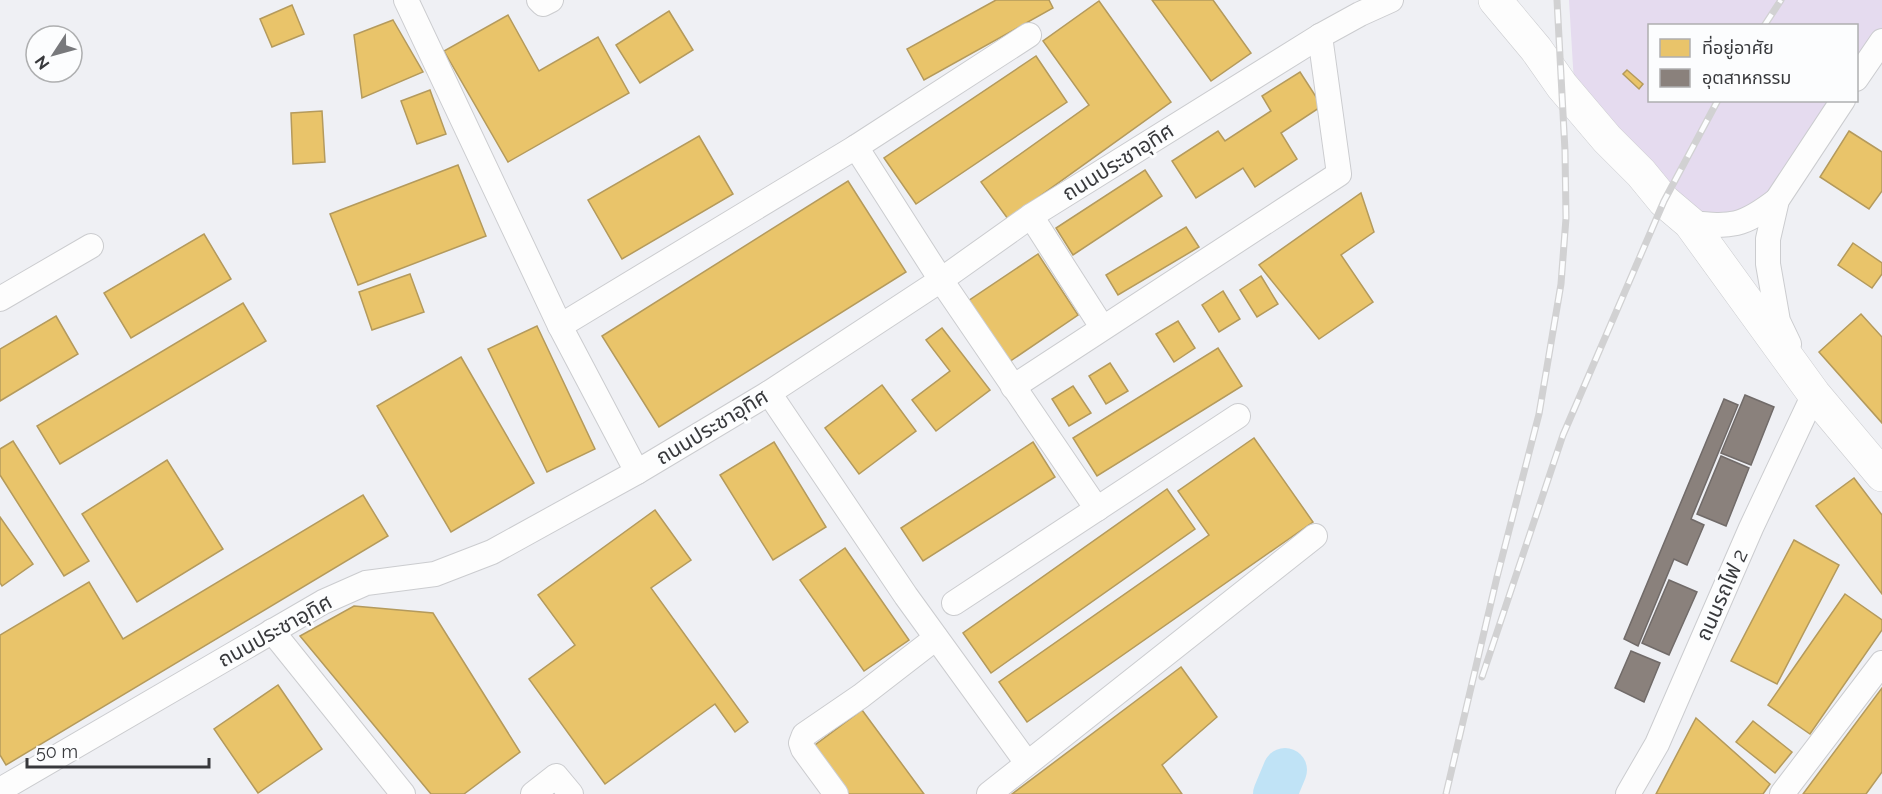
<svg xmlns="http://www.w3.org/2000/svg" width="1882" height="794" viewBox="0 0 1882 794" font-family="Raleway,'Noto Sans Thai',sans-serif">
<rect width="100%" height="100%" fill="#eff0f4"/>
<polygon fill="#e5dbef" points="1569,0 1882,0 1882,41 1857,79 1856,26 1650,26 1650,100 1843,101 1757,215 1690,223 1575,100"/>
<g fill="#e9c46a" stroke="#b49a5c" stroke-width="1.5">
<polygon points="996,0 1049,0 1053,8 924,80 907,49"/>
<polygon points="1152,0 1213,0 1251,53 1211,81"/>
<polygon points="1099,1 1171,102 1008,219 981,182 1089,105 1043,41"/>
<polygon points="292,5 304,34 272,47 260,19"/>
<polygon points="669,11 693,50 640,83 616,45"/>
<polygon points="508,15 539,71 598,37 629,93 508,162 444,51"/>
<polygon points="393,20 423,72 362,98 354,35"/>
<polygon points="1036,56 1067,102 916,204 884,158"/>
<polygon points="1627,70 1643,84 1639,89 1623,74"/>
<polygon points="1300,72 1322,106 1281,133 1297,159 1255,187 1243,168 1196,198 1172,161 1218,131 1225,141 1271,111 1262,96"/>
<polygon points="430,90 446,134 417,144 401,101"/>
<polygon points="322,111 325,162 293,164 291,113"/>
<polygon points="1849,131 1882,152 1882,191 1869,209 1820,177"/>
<polygon points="699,136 733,194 622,259 588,200"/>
<polygon points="458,165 486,236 358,285 330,214"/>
<polygon points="1145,170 1162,196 1073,255 1056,228"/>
<polygon points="848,181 906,272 659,427 602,336"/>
<polygon points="1361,193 1374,232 1341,255 1373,302 1319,339 1259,265"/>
<polygon points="1186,227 1199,247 1118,295 1106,275"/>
<polygon points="204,234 231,279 131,338 104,293"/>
<polygon points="1853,243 1882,263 1882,274 1872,288 1838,265"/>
<polygon points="1038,254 1078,315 1009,362 968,301"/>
<polygon points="410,274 424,312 372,330 359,292"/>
<polygon points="1261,276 1278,304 1257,317 1240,290"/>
<polygon points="1223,291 1240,319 1219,332 1202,305"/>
<polygon points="243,303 266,341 60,464 37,426"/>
<polygon points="1861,314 1882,337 1882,423 1819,352"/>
<polygon points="56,316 78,354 0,401 0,349"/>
<polygon points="1178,321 1195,348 1174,362 1156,334"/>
<polygon points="537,326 595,449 547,472 488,349"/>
<polygon points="942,328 990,390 936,431 912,400 950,371 926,340"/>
<polygon points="1218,348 1242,386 1097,476 1073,438"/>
<polygon points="461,357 534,483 451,532 377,406"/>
<polygon points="1110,363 1128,391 1106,404 1089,376"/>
<polygon points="882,385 916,431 859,474 825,428"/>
<polygon points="1073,386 1091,413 1069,426 1052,399"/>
<polygon points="1254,438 1313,522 1027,722 999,682 1209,535 1178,491"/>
<polygon points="13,441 89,561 64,576 0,475 0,449"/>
<polygon points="774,442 826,527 773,560 720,475"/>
<polygon points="1033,442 1055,477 923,561 901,528"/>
<polygon points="167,460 223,549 137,602 82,514"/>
<polygon points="1854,478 1882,515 1882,594 1816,506"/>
<polygon points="1167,489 1195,529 991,673 963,633"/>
<polygon points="363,495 388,536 6,765 0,755 0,635 89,582 123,639"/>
<polygon points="655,510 691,560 651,588 748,722 735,732 715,704 605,784 529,679 575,645 538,595"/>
<polygon points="0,517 33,564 2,586 0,583"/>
<polygon points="1794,540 1839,565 1777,684 1731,661"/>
<polygon points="845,548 909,640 864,671 800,580"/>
<polygon points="1845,594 1882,620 1882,630 1810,734 1768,705"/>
<polygon points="354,606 433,613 520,752 464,794 431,794 300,636"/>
<polygon points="1181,667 1217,717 1162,765 1182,794 1012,794"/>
<polygon points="278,685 322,749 258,793 214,729"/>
<polygon points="1882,688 1882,772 1866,794 1803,794"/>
<polygon points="862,710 924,794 846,794 811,748"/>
<polygon points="1696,718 1770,784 1763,794 1656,794"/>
<polygon points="1753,721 1792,752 1775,773 1736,742"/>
</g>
<g fill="#8a817c" stroke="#716b69" stroke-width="1.5">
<polygon points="1745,395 1774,407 1751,465 1721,453"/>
<polygon points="1724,399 1738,405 1691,519 1704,525 1687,565 1674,559 1638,646 1624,639"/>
<polygon points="1721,456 1749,468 1726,526 1697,514"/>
<polygon points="1669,580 1697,592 1669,655 1642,643"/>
<polygon points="1631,651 1660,663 1644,702 1615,688"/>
</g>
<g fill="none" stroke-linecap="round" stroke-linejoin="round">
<polyline stroke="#c0e3f6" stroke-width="44" points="1275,794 1285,770"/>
<defs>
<g id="street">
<polyline points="406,0 560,326 637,472"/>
<polyline points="539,0 543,4 551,0"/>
<polyline points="1856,79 1882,41"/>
<polyline points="856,147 941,280 1097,509"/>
<polyline points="1031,216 1102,327"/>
<path d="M1690,223c42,4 52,4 87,-23"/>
<polyline points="0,299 91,246"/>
<polyline points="560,326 856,147 1029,35"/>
<polyline points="1789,344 1778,321 1768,264 1768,239 1777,200 1843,100"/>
<polyline points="1013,387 1339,174 1320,36"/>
<polyline points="769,393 906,596 1027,763"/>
<polyline points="954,603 1238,416"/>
<polyline points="272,631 403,794"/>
<polyline points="0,790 323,602 366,583 435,574 492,552 637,472 769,393 941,280 1031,216 1320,36 1360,14 1391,0"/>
<polyline points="533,794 556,776 571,794"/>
<polyline points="836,794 803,749 801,743 804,735 861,696 936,638"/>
<polyline points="989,794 1315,536"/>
<polyline points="1628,794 1657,744 1751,528 1814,394 1807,380"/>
<polyline points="1782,794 1882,663"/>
</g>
<polyline id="secondary" points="1495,0 1536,49 1562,86 1607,139 1641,173 1664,201 1690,223 1814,394 1882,475"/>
</defs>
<use href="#street" stroke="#cbcccf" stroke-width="26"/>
<use href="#secondary" stroke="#cbcccf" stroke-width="34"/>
<use href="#street" stroke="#fdfdfd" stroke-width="24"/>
<use href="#secondary" stroke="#fdfdfd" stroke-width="33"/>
<defs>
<g id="rail">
<polyline points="1764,26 1781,0"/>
<polyline points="1482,677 1563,435 1664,201 1718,100"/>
<polyline points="1446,794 1497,577 1539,414 1561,284 1566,218 1565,151 1557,0"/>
</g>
</defs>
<use href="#rail" stroke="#d1d1d2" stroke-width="7"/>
<use href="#rail" stroke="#fcfdfe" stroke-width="4.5" stroke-dasharray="14" stroke-linecap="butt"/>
</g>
<g text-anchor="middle" stroke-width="6" stroke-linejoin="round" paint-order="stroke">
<g font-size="21" fill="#38393c" stroke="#fcfdfe">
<text transform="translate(1118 162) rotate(-32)" y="7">ถนนประชาอุทิศ</text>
<text transform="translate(712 427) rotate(-31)" y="7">ถนนประชาอุทิศ</text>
<text transform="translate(1722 595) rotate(-66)" y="7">ถนนรถไฟ 2</text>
<text transform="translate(275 631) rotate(-29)" y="7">ถนนประชาอุทิศ</text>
</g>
</g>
<rect x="1648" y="24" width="210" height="78" fill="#fcfdfe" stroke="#aeafb0" stroke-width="1.5"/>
<rect x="1660" y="39" width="30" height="18" fill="#e9c46a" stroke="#aeafb0" stroke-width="1.5"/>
<text x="1702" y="54" font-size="18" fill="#38393c">ที่อยู่อาศัย</text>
<rect x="1660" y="69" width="30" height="18" fill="#8a817c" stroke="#aeafb0" stroke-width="1.5"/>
<text x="1702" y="84" font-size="18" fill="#38393c">อุตสาหกรรม</text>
<g transform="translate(54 54) rotate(234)"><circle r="28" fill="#fcfdfe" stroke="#aeafb0" stroke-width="1.5"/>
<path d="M0-4.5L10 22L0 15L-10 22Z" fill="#78797c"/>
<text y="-9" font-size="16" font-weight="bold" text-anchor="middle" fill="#38393c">N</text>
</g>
<path d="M27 758v9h182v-9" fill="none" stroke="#38393c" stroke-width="3"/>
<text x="36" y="758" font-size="18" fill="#38393c" stroke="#fcfdfe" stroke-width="4.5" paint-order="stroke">50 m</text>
</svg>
